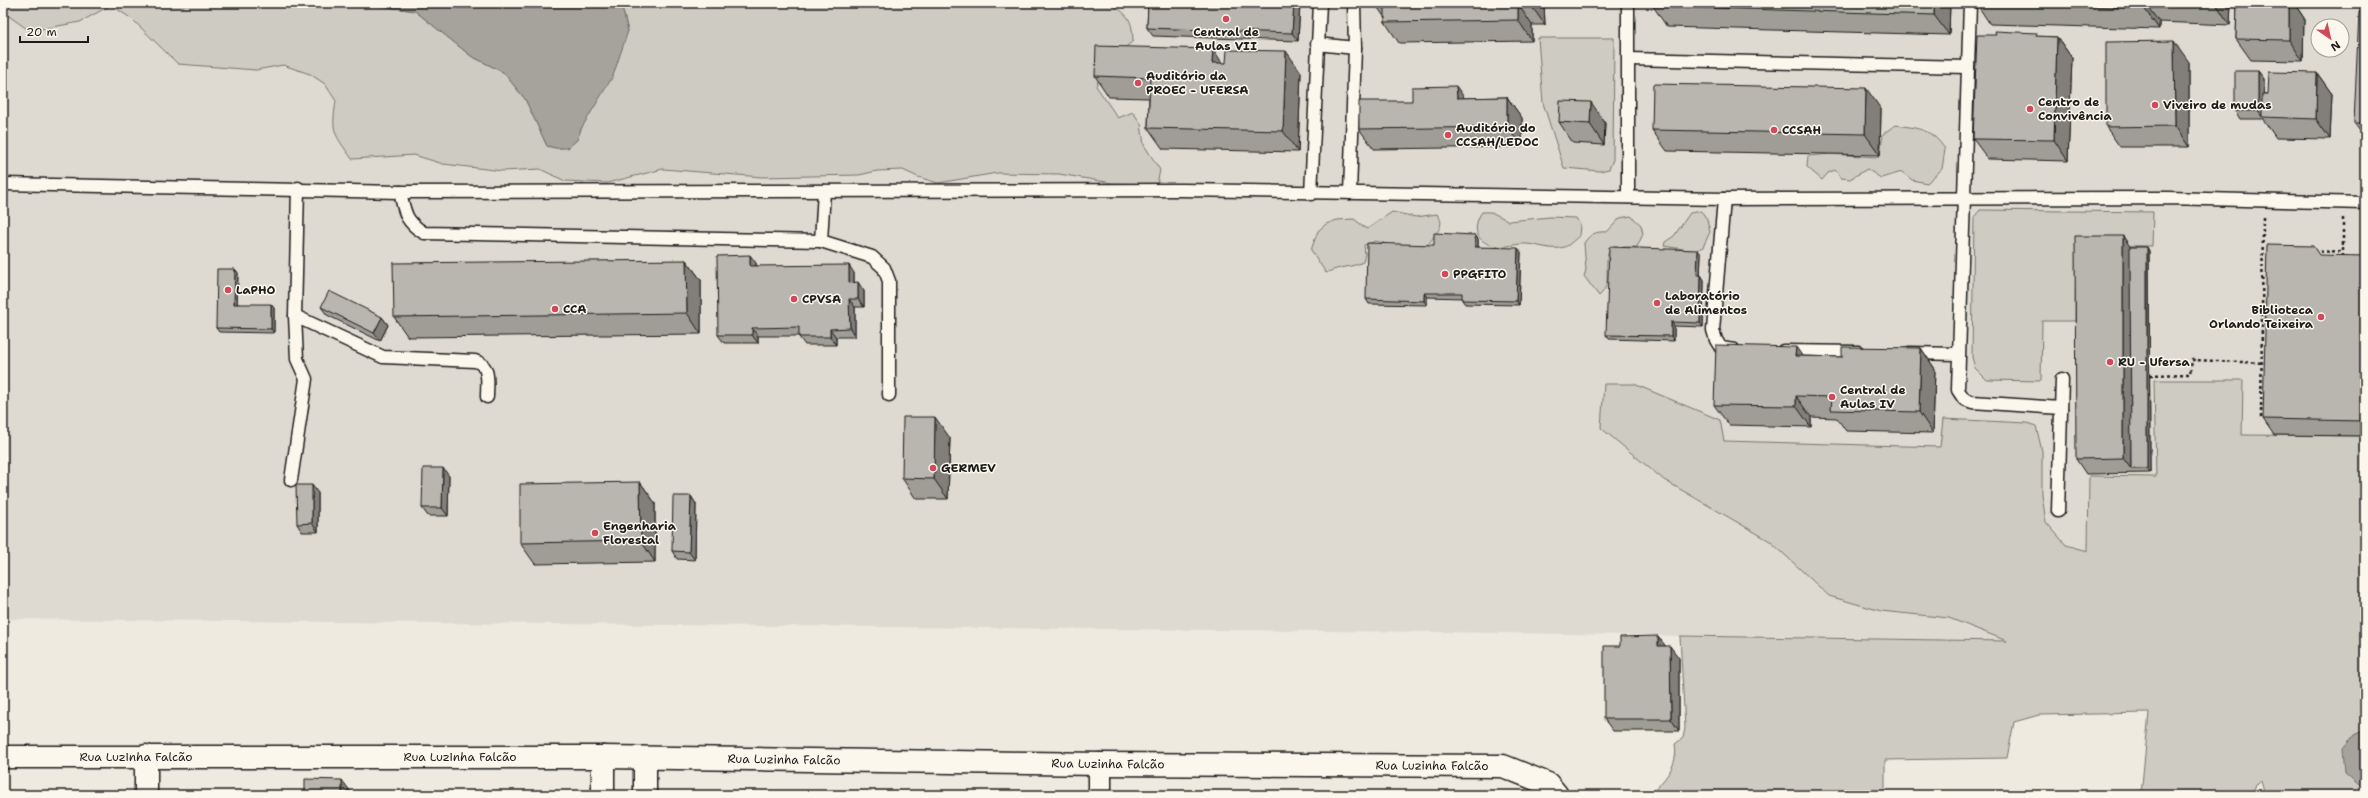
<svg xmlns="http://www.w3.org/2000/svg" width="2368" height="798" viewBox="0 0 2368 798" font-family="'Shantell Sans',sans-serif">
<rect width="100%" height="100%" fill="#eeeadf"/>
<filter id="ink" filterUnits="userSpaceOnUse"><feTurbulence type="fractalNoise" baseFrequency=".025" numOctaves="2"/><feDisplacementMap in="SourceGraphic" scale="8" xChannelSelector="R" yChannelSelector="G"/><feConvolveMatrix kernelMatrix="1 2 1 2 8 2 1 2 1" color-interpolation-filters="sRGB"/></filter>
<g filter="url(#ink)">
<path fill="#dedad1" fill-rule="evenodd" d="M3,3h2362v644l-926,-15 -1436,-13zM2318,26h24v24h-24z"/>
<g fill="#ceccc2" stroke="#75746f">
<path d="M3,3h331l34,1 47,7 56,45 32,16 22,27 22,47c18,5 28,1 34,-17l47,-98 -7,-28h489c19,13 22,15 23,38 -16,13 -30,26 -37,45l22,32 15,-6 8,12 3,21 16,25 -3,14 -45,-1 -53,-9 -62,-1 -59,10 -20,-6 -15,-7 -26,1 -18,4 -97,2 -99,-8 -56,14 -42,-2 -25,-12 -37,2 -60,-7 -29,-9 -62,4c-18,-26 -21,-26 -16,-58l-11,-17 -15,-10 -27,-9 -27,5 -78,-6 -46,-45 -21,-14 -31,17 -50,9 -27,-19z"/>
<polygon points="1538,38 1614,38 1613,160 1609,169 1600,171 1564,168 1543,103"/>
<path d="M1895,125c23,3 37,4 50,24l-3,20 -15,14 -15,-3 -10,-8 -21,6 -14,-9 -17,10 -9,-1 -6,-8 -7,3 -6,7 -15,-13 1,-11 22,-2 47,3 3,-2 3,-21z"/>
<polygon points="1980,210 2153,212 2152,246 2076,245 2075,321 2042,321 2041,381 1987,380 1975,368 1972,357 1974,217"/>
<polygon points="1701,211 1707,219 1710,232 1703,247 1695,251 1664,246 1665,242 1674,236 1690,213"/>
<path d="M1392,212l24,5 21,-3c10,12 -2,19 -9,31l-34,1 -18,-5 -12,4 1,9 -2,8c-15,7 -21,3 -37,11l-15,-23 7,-19 8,-7 11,-4 17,-1 13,10z"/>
<path d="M1482,212h9l18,9 41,-4 26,1 4,7 -1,11c-4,3 -10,10 -15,11 -13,4 -24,-2 -37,-3 -10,-1 -22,4 -31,2 -20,-3 -25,-18 -14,-34z"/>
<path d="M1631,216l10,9 2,9 -6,13h-26c-2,4 -4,9 -4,13 -1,14 4,25 -8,36l-15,-20 2,-6 -2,-27c6,-9 12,-12 23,-11l13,-14z"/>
<path d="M2154,380h89l-1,55 123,1v294l-11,5 8,54 3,1v5h-100l-4,-14 -6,3 -4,11h-110l8,-82 -110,2 -25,7 -7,36 -122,2v35h-235c14,-15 29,-29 25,-51l8,-6 2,-10 -5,-92 327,5 -58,-23 -68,-7 -52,-15 -59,-55 -106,-61 -63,-52 3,-44h30l86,36 4,21 216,6 3,-28 84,4 9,3 6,25v44l4,27 20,23 22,6 1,-75 67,1z"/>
</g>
<g fill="#a6a39d" stroke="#6f6d69">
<polygon points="334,3 621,3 628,31 613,76 581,129 577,140 568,148 555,148 547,146 525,99 503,72 471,56 415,11 368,4"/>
<polygon points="2365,730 2365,790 2345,773 2343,748 2354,735"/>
</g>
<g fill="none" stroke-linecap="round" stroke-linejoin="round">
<defs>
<g id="service">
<polyline points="1628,3 1628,197"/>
<polyline points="1970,3 1958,390 1964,399 1972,402 2061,408"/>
<polyline points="1317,44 1355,48"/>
<polyline points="1629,59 1967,67"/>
<polyline points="3,184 400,192 1182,190 1724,199 2167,198 2365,203"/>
<path d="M298,188l-3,128 88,41 92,4c16,4 12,22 12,36"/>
<polyline points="824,191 821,241 872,257 884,268 889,281 889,395"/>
<path d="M400,192c5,21 5,29 24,41l397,8"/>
<polyline points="1350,193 1355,48 1354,3"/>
<polyline points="1311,194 1320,3"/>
<polyline points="1724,199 1713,330 1716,340 1721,348 1734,350"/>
<polyline points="1783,351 1858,352"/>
<polyline points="1909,353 1958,354"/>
<polyline points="291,480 306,379 297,359 295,316"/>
<polyline points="2058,511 2062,379"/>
</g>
<g id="minor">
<polyline points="146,756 146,795"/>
<path id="s1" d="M3,757h600l497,7 403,2 45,18 9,11"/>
<polyline points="603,757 603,795"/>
<polyline points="645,795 645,759"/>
<polyline points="1100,795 1100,764"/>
</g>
</defs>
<use href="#service" stroke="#1c1c1c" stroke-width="15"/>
<use href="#minor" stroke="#1c1c1c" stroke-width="25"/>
<g stroke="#1c1c1c" stroke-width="2.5" stroke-dasharray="3 3" stroke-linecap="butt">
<polyline points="2314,252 2343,251"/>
<polyline points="2343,257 2343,218"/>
<polyline points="2150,375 2190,374 2192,360 2267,363"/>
<polyline points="2261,418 2263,217"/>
</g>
<use href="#service" stroke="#fbf7ec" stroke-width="12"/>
<use href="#minor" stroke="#fbf7ec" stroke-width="22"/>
</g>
<g fill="#9f9d96" stroke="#1c1c1c">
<polygon points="1148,3 1300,3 1298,41 1153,36 1147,28"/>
<polygon points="1376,3 1544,3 1545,25 1532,25 1532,41 1399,43 1385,22 1385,18 1376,5"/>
<polygon points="1653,3 1950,3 1949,35 1667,27 1653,6"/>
<polygon points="1976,3 2231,3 2230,25 2159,22 2159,29 1990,24"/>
<polygon points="2237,3 2294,3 2304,18 2303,61 2251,60 2236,39"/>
<polygon points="2365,13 2365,138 2354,123"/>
<polygon points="1996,35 2057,37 2072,58 2068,161 1988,159 1973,139"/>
<polygon points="2189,62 2189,147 2120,147 2106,127"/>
<polygon points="1223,63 1301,72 1298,152 1163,149 1148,128 1149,98 1109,97 1095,76"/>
<polygon points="2258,71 2264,79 2264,94 2268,94 2317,73 2332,94 2330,139 2276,138 2263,119 2240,119 2235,111"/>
<polygon points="1507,97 1522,118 1522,147 1374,149 1359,129 1412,101 1464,98"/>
<polygon points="1881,109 1880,155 1667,151 1652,130"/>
<polygon points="1559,122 1605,123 1604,145 1573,143"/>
<polygon points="1475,235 1478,239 1478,247 1521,252 1519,305 1465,304 1462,300 1462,298 1427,297 1427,305 1369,304 1366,299 1434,245"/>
<polygon points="2130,247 2147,247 2149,251 2150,473 2086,474 2076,459"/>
<polygon points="1701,254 1700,275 1701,275 1704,280 1703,327 1674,326 1674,341 1609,339 1606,335"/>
<polygon points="2365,256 2365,436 2274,435 2263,419"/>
<polygon points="686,260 701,280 701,334 408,337 394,317"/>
<polygon points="756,263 756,266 854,273 854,282 864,291 864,307 855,307 855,337 836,337 836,345 805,345 799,337 799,336 758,336 758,343 724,343 718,335"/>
<polygon points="235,269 238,273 237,304 274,308 274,333 219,332 216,328"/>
<polygon points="321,307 382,317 388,325 380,341 327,315"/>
<polygon points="1921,348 1935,369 1933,433 1846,431 1837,418 1811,417 1811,427 1729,425 1714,405 1802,356 1842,357"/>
<polygon points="950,438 948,499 916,499 902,478"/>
<polygon points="449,476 448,516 428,516 422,508"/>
<polygon points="640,482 655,503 655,562 535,564 520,543"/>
<polygon points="318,493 318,532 302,532 297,524"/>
<polygon points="691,496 696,504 695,560 677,559 672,551"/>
<polygon points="1658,636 1665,646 1679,658 1679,731 1613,731 1604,719 1620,646"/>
</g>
<g fill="#827f7a" stroke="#1c1c1c">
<polygon points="1294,3 1300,3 1298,41 1292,33"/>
<polygon points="1530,3 1544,3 1545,25 1530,4"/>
<polygon points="1934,3 1950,3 1949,35 1934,15"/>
<polygon points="2145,3 2159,22 2159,29 2144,8"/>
<polygon points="2216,3 2231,3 2230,25 2216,4"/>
<polygon points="2289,3 2294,3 2304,18 2303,61 2289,40"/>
<polygon points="1518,4 1532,25 1532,41 1518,20"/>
<polygon points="2057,37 2072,58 2068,161 2054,140"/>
<polygon points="2174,41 2189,62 2189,147 2175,126"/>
<polygon points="1213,49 1227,70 1212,63"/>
<polygon points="1286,51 1301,72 1298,152 1283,131"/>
<polygon points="2258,71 2264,79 2263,117 2262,117 2258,111"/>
<polygon points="2317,73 2332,94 2330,139 2316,119"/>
<polygon points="1456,86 1471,107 1457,98"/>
<polygon points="1866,88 1881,109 1880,155 1865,134"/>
<polygon points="1507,97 1522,118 1522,147 1507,127"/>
<polygon points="1591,102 1605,123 1604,145 1590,124"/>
<polygon points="1475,235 1478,239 1478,251 1475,247"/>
<polygon points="2123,236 2133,251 2131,469 2123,458"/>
<polygon points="2147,247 2149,251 2150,473 2147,469"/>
<polygon points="1518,248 1521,252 1519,305 1516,301"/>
<polygon points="1698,250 1701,254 1700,279 1697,275"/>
<polygon points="750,255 756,263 756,274 750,266"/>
<polygon points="686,260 701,280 701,334 687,313"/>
<polygon points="849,265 854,273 854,291 849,283"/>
<polygon points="235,269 238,273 237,308 234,304"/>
<polygon points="1701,275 1704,280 1703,327 1700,323"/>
<polygon points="858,282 864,291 864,307 858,299"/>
<polygon points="1424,293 1427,297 1427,305 1424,301"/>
<polygon points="849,299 855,307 855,337 850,328"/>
<polygon points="271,304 274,308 274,333 271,329"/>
<polygon points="2365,309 2365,424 2363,421"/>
<polygon points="382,317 388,325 380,341 374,333"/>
<polygon points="1671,322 1674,326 1674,341 1671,336"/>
<polygon points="752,328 758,336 758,343 752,335"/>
<polygon points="830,329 836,337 836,345 830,337"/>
<polygon points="1796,347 1810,367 1795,356"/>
<polygon points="1921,348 1935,369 1933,433 1919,412"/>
<polygon points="1796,396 1811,417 1811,427 1796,406"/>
<polygon points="935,417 950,438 948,499 934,479"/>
<polygon points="443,468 449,476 448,516 442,508"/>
<polygon points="640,482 655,503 655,562 641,541"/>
<polygon points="312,485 318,493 318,532 312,523"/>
<polygon points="691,496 696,504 695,560 689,552"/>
<polygon points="1658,636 1667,648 1658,646"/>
<polygon points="1670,646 1679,658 1679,731 1671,719"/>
<polygon points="342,780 351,792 350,795 342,795"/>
</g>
<g fill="#b9b6af" stroke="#1c1c1c">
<polygon points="1148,3 1294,3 1292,33 1147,28"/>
<polygon points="1376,3 1530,3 1530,4 1518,4 1518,20 1385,22 1385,5 1376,5"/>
<polygon points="1653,3 1934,3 1934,15 1653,6"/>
<polygon points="1982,3 2145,3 2144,8"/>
<polygon points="2188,3 2216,3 2216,4"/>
<polygon points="2237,3 2289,3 2289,40 2236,39"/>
<polygon points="2359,12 2365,13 2365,123 2354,123"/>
<polygon points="1995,31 2037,33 2036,36 2057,37 2054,140 1973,139 1977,35 1996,35"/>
<polygon points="2174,41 2175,126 2106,127 2106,42"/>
<polygon points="1096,46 1213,49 1212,63 1226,63 1227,50 1286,51 1283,131 1148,128 1150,78 1095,76"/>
<rect x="2235" y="71" width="23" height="40"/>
<polygon points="2269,72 2317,73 2316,119 2262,117 2262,94 2268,94"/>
<polygon points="1653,84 1866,88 1865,134 1652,130"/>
<polygon points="1456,86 1457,98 1507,97 1507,127 1359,129 1359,101 1412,101 1412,87"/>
<polygon points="1560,101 1591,102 1590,124 1559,122"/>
<polygon points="1434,233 1475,235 1475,247 1518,248 1516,301 1462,300 1462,293 1424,293 1424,301 1366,299 1367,243 1434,245"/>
<polygon points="2075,236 2123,236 2123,458 2076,459"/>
<polygon points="2267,245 2313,246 2319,255 2365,256 2365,309 2363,421 2263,419"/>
<polygon points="1609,247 1698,250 1697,275 1701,275 1700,323 1671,322 1671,336 1606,335"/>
<polygon points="2130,247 2147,247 2147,469 2131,469"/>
<polygon points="750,255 750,266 849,265 849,283 858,282 858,299 849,299 850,328 830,329 830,337 799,337 799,327 752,328 752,335 718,335 717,256"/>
<polygon points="686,260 687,313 394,317 393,263"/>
<polygon points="217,269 235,269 234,304 271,304 271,329 216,328"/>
<polygon points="329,291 382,317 374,333 321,307"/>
<polygon points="1716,345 1796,347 1795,356 1842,357 1842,347 1921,348 1919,412 1831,410 1832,397 1796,396 1796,406 1714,405"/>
<polygon points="903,417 935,417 934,479 902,478"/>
<polygon points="423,468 443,468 442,508 422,508"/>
<polygon points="640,482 641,541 520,543 520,484"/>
<polygon points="296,485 312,485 312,523 297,524"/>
<polygon points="673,496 691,496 689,552 672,551"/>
<polygon points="1658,636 1658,646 1670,646 1671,719 1604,719 1604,646 1620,646 1620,637"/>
<polygon points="305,779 342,780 342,795 305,795"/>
</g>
</g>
<g fill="#d1495b" stroke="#fbf7ec" stroke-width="1.5">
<circle cx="1226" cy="19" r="4"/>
<circle cx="1138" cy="83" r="4"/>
<circle cx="2155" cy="105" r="4"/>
<circle cx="2030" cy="109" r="4"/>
<circle cx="1774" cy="130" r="4"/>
<circle cx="1448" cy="135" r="4"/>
<circle cx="1445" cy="274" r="4"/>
<circle cx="228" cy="290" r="4"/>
<circle cx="794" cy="299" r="4"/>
<circle cx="1657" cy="303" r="4"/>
<circle cx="555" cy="309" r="4"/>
<circle cx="2321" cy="317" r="4"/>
<circle cx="2110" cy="362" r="4"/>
<circle cx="1832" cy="397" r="4"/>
<circle cx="933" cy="468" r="4"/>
<circle cx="595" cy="533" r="4"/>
</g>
<g text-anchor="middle" stroke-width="3" stroke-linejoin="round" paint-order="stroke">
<g font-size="12" font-weight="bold" fill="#1c1c1c" stroke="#fbf7ec" text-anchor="start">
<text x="1226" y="36" text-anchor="middle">Central de<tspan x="1226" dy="14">Aulas VII</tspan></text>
<text x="1146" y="80">Auditório da<tspan x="1146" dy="14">PROEC - UFERSA</tspan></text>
<text x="2038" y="106">Centro de<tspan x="2038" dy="14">Convivência</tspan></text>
<text x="2163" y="109">Viveiro de mudas</text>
<text x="1456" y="132">Auditório do<tspan x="1456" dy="14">CCSAH/LEDOC</tspan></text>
<text x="1782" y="134">CCSAH</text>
<text x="1453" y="278">PPGFITO</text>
<text x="236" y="294">LaPHO</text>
<text x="1665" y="300">Laboratório<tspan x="1665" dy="14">de Alimentos</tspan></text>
<text x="802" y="303">CPVSA</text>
<text x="563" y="313">CCA</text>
<text x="2313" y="314" text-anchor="end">Biblioteca<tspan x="2313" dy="14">Orlando Teixeira</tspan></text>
<text x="2118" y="366">RU - Ufersa</text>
<text x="1840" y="394">Central de<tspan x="1840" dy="14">Aulas IV</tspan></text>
<text x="941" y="472">GERMEV</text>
<text x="603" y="530">Engenharia<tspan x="603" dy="14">Florestal</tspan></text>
</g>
<g font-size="12" fill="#1c1c1c" stroke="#fbf7ec">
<text dy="4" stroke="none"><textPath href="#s1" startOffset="133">Rua Luzinha Falcão</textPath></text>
<text dy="4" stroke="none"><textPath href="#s1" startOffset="457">Rua Luzinha Falcão</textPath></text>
<text dy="4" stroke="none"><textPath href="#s1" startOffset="781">Rua Luzinha Falcão</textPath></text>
<text dy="4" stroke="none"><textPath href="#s1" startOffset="1105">Rua Luzinha Falcão</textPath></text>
<text dy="4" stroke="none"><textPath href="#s1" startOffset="1429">Rua Luzinha Falcão</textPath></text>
</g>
</g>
<rect width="2368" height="798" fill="none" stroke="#fbf7ec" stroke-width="16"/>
<rect x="8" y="8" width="2352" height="782" fill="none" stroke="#1c1c1c" stroke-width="1.5" filter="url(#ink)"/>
<g transform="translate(2330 38) rotate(146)"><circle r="19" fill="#fbf7ec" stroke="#a29f99"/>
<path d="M0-3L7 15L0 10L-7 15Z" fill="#d1495b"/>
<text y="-6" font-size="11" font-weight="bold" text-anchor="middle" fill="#1c1c1c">N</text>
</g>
<path d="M20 36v6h68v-6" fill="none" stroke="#1c1c1c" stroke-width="2"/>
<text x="26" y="36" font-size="12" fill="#1c1c1c" stroke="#fbf7ec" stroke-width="3" paint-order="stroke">20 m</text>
</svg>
